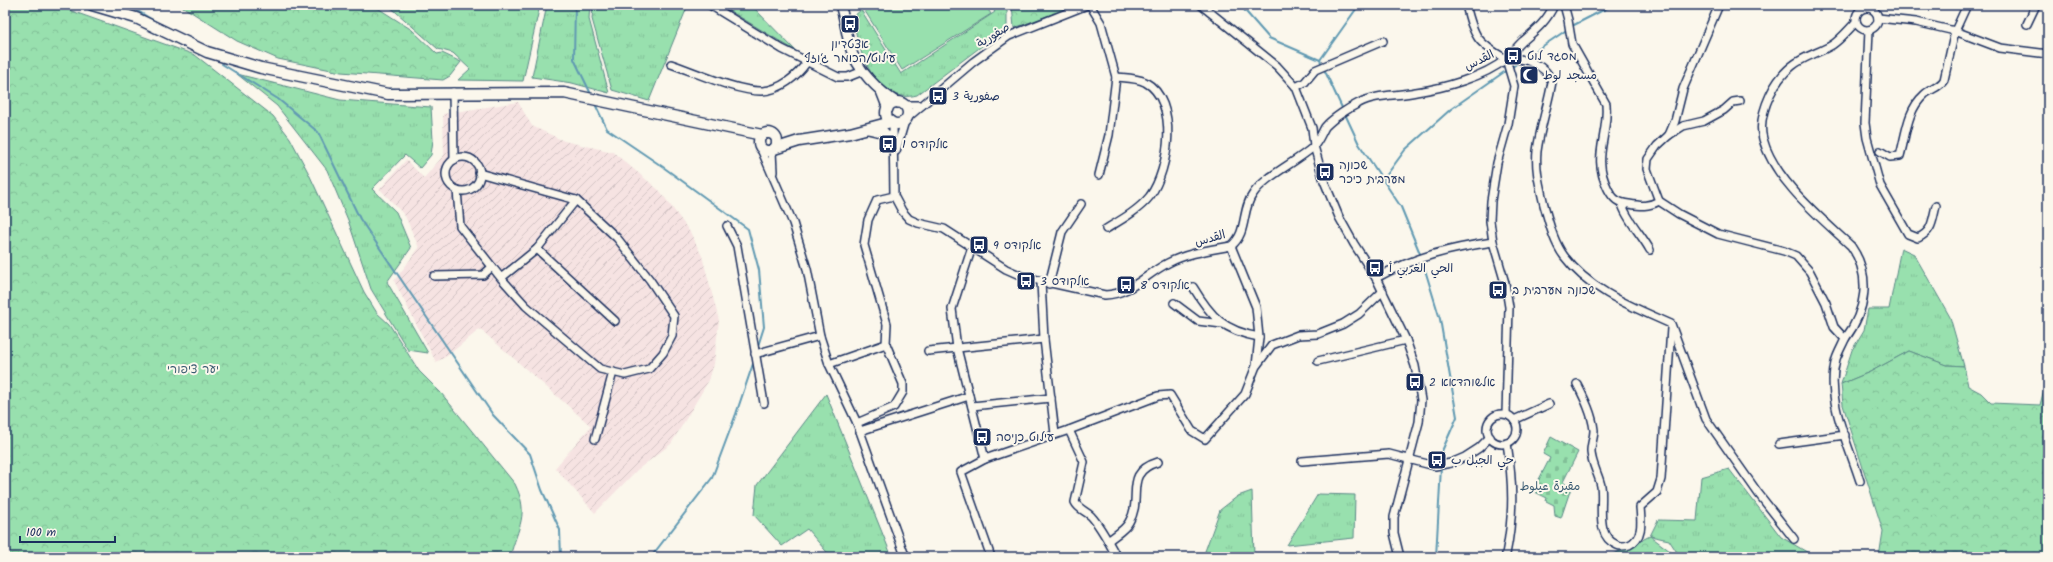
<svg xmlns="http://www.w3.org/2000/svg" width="2053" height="562" viewBox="0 0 2053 562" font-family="Kalam,'Playpen Sans Arabic','Playpen Sans Hebrew',sans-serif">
<defs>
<pattern id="industrial-furrows" width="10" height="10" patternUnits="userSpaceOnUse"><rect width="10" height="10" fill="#f6e3e2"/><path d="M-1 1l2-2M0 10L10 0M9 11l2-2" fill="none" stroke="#d2c3c4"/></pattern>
<pattern id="grass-tufts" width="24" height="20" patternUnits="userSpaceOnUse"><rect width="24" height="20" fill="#98e0ae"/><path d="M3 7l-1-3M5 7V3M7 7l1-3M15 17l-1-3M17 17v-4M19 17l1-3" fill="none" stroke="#82c098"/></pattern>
<pattern id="forest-crowns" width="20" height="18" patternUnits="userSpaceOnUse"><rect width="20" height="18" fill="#98e0ae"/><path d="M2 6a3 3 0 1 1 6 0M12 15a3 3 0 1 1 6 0" fill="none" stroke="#82c098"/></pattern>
<pattern id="cemetery-stones" width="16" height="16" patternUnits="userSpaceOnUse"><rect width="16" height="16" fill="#98e0ae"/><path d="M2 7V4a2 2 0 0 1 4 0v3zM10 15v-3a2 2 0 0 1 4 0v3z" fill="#82c098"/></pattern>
</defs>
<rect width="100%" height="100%" fill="#fbf7ec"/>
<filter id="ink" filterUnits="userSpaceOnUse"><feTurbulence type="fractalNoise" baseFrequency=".025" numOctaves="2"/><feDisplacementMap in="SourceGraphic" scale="8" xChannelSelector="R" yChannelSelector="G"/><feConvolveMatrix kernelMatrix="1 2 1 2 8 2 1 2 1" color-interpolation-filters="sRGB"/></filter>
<g filter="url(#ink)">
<polygon fill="url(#industrial-furrows)" points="518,102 532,126 564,141 613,152 660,191 690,232 702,256 719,320 714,364 709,380 671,444 637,470 595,513 555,468 591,426 480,329 447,356 436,362 394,281 419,248 405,216 380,189 406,160 424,178 444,155 443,114"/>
<g fill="url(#grass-tufts)" stroke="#5a8886">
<polygon points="388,5 540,5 523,81 458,80 470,69 453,53 438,49"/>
<polygon points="547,5 590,5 589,19 609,93 572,83 532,77"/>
<polygon points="593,5 688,5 649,101 612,90 592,19"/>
<polygon points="720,5 751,5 796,51"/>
<path d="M990,5h17v22l-90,68c-41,11 -62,-47 -63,-79l7,-6 40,64 94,-62z"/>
<polygon points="237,74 340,100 431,107 433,140 431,155 420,168 405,155 372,189 396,212 411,248 387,282 428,353 408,350 371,289 348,220 327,170 277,106"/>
<polygon points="1901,248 1914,254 1950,317 1964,366 1947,365 1909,351 1870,372 1841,384 1852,350 1864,330 1868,309 1889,309"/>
<polygon points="826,394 892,557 831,557 807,529 782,546 754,515 757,485"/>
<polygon points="1729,469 1781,537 1812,555 1820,557 1680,557 1669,540 1650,536 1658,520 1697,521 1701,477"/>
<polygon points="1252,491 1254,557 1193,557 1204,554 1220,510 1238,496"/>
<polygon points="1318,494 1355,495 1354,538 1287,545"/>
</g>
<g fill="url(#forest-crowns)" stroke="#5a8886">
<path d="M5,5h50l140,50 78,61 17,22 18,34 56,120 13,21 12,11 30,47 22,22 74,91c15,31 3,42 -5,73h-505z"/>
<polygon points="180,5 373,5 412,30 437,54 442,53 461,62 450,76 443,80 341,72 278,59 237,41"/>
<polygon points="1012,5 1078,5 1014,28"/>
<polygon points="1909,351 1947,365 1964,366 1968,386 1981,393 1991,403 2040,405 2044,389 2048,385 2048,557 1879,557 1883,531 1843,405 1841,384 1870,372"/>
<polygon points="1650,536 1670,551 1674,557 1608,557"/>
</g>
<polygon fill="url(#cemetery-stones)" stroke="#5a8886" points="1551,437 1578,452 1563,482 1571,488 1561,518 1555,516 1554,505 1546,501 1547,498 1533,491 1550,458 1543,454"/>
<polygon fill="#98e0ae" stroke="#5a8886" points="867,5 985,5 991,14 902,70 863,8"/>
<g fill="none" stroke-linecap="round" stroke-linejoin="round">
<g stroke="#6099b2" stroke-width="2">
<polyline points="128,5 161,25"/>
<polyline points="575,5 574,59 591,94"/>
<polyline points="1240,5 1269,38 1320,60 1322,65"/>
<polyline points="1572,26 1613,5"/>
<polyline points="1525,58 1568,29"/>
<polyline points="1320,60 1359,5"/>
<polyline points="222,64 278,99 318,132 360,219 493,415 530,454 542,490 560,530 561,557"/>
<polyline points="1511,68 1520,61"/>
<polyline points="1324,69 1343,110"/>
<polyline points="595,104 607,129 663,167 748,229 759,270 764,327 757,349"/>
<polyline points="1345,114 1359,144 1401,207 1421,256"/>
<polyline points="1383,180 1405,150 1451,109 1507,70"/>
<polyline points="1422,260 1440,319 1457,417 1442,451 1441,463"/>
<polyline points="651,557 712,478 736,414 754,361"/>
<polyline points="1436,557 1441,467"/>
</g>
<defs>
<g id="minor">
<polyline points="710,5 782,49 838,77 848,77 863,71"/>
<polyline points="1090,5 1101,23 1116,77 1109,135 1099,175"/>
<polyline points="1201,5 1277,66 1296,87 1312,128 1314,146 1324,181 1339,217 1354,244 1376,278 1406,340 1415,366 1421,400 1419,422 1394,517 1394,533 1400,557"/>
<path d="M1466,5c8,32 11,38 40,54l8,27 -6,38 -11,39 -6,38 -1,20 3,21 12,41 4,24 -3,107"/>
<path d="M1564,5l4,15 4,24 34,60c3,33 -15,52 2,85 5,10 10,14 21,15 12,2 19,3 30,-3l-12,-32 1,-10 9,-13 12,-11 6,-14 8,-32 36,-84"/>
<circle cx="1867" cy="19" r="11"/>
<polyline points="1878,18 1916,22 1955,31 2000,48 2048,54"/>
<polyline points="2027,24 2036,5"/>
<path d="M1869,30l-4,93 2,15 13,47 28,49 10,4c15,-7 14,-17 18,-32"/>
<path d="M1506,59c17,-2 40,5 46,23 -4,23 -12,46 -15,69 -2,19 3,36 7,54 5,17 9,36 20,51 26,35 69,51 107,68l35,95 52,74 36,46"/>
<path d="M671,64c24,8 67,28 91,27 19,-1 35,-15 45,-29"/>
<polyline points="1296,87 1305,82 1315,70 1383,41"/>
<polyline points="453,92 454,160"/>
<polyline points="904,105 922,105"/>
<polyline points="907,118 973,62 1009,36 1087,5"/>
<path d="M893,123l1,73 8,15 7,8 9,4 26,6 62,40 18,8 81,18c26,-1 41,-21 63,-32 19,-10 42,-13 63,-17 17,-13 10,-36 22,-52 11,-17 43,-32 59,-46 6,-5 9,-14 13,-21 8,-9 24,-19 34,-24 17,-9 39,-7 57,-11 28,-4 68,-15 90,-33 6,-5 11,-13 17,-18 13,-11 24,-20 31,-36"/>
<polyline points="1669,135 1683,126 1704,121 1724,110 1733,102 1740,101"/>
<polyline points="761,149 793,223 807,269 820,336 829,364 857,423"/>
<polyline points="772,151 773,172"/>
<polyline points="896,151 905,121"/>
<path d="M1880,151l10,6 10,-1c6,-21 7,-46 24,-61 6,-6 15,-7 20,-15l11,-49 12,-26"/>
<circle cx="463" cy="174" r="17"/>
<polyline points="479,173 576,200"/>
<polyline points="457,190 460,226 501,278 526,306 600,369 625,375 649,369 663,353 672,336 674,316 650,280 617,238 576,200 537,249 501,278"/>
<polyline points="894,196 877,200 868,220 864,245 887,324 886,344 903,384 903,392 894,407 857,423 904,553 908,557"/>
<path d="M1659,201l20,13 39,20 66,17 12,5 14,16 16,31 8,24 11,12c-3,7 -7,14 -9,20 -11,40 12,84 24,122"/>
<path d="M1622,204c4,15 20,31 28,46"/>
<polyline points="727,226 737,246 764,403"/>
<path d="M1106,229c15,-9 33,-19 44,-33 19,-26 30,-95 -5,-114 -8,-4 -20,-4 -29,-5"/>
<polyline points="972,247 952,309 957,348 985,459 961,472 991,557"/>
<polyline points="537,249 615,321"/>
<polyline points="434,276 483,275 492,267"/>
<path d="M1376,278c38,-21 75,-30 117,-36"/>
<polyline points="1041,282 1044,339 1055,434"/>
<polyline points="1049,284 1062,232 1081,204"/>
<path d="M1193,287c18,30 31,44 66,50"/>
<polyline points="1174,303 1198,321 1222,324"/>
<path d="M1845,339c21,-28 27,-63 6,-93 -30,-28 -77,-66 -88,-107 -4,-14 1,-31 7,-44 5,-11 12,-21 22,-29 12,-10 27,-13 40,-21 9,-6 16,-15 24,-23"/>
<polyline points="928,351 1044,339"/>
<polyline points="755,354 820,336"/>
<polyline points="1318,361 1406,340"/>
<polyline points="829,364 886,344"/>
<polyline points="1257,365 1272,345 1298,335 1318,334 1343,324 1359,314 1383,291"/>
<path d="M1577,384c7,14 15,29 17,46 0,7 -3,14 -3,21 0,12 8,24 10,35 3,18 -7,50 16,59 4,2 8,1 12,0 15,-7 12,-25 11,-38l17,-15 4,-13 10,-151"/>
<polyline points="972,406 1051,398"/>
<circle cx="1502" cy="429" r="15"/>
<polyline points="1514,420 1549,404"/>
<path d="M1069,430l15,32 -9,40c3,7 11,9 16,14 10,11 17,25 24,38"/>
<polyline points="860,431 969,396"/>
<polyline points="595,439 613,372"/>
<polyline points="1779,444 1845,435"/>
<polyline points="985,459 1069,430 1158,396 1170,395 1192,431 1205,439 1245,394 1256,366 1259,337 1256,307 1231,246"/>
<polyline points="1302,461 1389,454 1435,466 1451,463 1465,457 1479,448 1490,437"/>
<path d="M1108,541c7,-6 17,-11 21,-19 15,-24 -7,-49 29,-60"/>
<path d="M1506,554c8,-39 7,-72 1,-111"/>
</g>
<g id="tertiary">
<path d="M840,5c5,14 6,28 10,42 7,23 28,44 48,56"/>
<polyline points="881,91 888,109"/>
</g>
<g id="secondary">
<polyline points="92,5 136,18 207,52 261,68 388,94 564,93 762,135"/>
<circle cx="897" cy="113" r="11"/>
<polyline points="870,129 883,132 894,144"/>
<circle cx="768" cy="142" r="9"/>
<polyline points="774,149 799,141 850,133 891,122"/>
</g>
</defs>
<use href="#minor" stroke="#1b2f5e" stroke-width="10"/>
<use href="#tertiary" stroke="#1b2f5e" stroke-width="12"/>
<use href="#secondary" stroke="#1b2f5e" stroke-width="13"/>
<use href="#minor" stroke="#fbf7ec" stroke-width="7"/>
<use href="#tertiary" stroke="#fbf7ec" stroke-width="9"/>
<use href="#secondary" stroke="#fbf7ec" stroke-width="10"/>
</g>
</g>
<defs>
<symbol id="bus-square" viewBox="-11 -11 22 22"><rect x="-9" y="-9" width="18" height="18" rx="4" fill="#1b2f5e" stroke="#fbf7ec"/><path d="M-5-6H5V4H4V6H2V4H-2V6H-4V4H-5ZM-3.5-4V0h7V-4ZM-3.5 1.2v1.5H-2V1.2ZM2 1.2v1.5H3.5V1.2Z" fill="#fff"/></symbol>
<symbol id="mosque-square" viewBox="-11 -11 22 22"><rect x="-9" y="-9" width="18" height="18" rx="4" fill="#1b2f5e" stroke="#fbf7ec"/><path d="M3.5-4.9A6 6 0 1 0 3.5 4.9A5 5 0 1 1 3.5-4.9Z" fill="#fff"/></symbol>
</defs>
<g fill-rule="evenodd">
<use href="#bus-square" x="839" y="13" width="22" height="22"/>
<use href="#bus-square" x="1502" y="45" width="22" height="22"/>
<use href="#mosque-square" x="1518" y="64" width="22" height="22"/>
<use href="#bus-square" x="927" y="85" width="22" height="22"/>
<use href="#bus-square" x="877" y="133" width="22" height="22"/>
<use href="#bus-square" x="1314" y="161" width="22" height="22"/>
<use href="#bus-square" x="968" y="234" width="22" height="22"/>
<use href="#bus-square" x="1364" y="257" width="22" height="22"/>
<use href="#bus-square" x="1015" y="270" width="22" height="22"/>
<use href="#bus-square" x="1115" y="274" width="22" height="22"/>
<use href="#bus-square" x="1487" y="279" width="22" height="22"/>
<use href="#bus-square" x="1404" y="371" width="22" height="22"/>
<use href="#bus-square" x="971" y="426" width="22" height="22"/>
<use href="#bus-square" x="1426" y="449" width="22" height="22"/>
</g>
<g text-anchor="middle" stroke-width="4" stroke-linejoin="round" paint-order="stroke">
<g font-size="12" fill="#1b2f5e" stroke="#fbf7ec">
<text transform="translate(993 35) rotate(-32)" y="4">صفورية</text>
<text transform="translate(1479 60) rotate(-26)" y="4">القدس</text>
<text transform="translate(1210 238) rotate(-15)" y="4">القدس</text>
</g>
<g font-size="12" fill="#1b2f5e" stroke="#fbf7ec" text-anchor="start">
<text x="850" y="48" text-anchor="middle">אצטדיון<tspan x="850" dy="14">עילוט/הכומר ג׳וזף</tspan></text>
<text x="1527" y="60">מסגד לוט</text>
<text x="1543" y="79">مسجد لوط</text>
<text x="952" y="100">صفورية 3</text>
<text x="902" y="148">אלקודס 1</text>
<text x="1339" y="169">שכונה<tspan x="1339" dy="14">מערבית כיכר</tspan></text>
<text x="993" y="249">אלקודס 9</text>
<text x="1389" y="272">الحي الغربي أ</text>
<text x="1040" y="285">אלקודס 3</text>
<text x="1140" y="289">אלקודס 8</text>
<text x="1512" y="294">שכונה מערבית ב</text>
<text x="1429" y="386">אלשוהדאא 2</text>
<text x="996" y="441">עילוט כניסה</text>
<text x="1451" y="464">حي الجبل ب</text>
</g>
<g font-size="12" fill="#3a5b72" stroke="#fbf7ec">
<text x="193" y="373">יער ציפורי</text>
<text x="1550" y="490">مقبرة عيلوط</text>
</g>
</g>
<rect width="2053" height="562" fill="none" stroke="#fbf7ec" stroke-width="20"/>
<rect x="10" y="10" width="2033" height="542" fill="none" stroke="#1b2f5e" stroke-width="1.5" filter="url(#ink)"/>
<path d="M20 536v6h95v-6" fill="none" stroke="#1b2f5e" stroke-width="2"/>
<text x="26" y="536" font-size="12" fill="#1b2f5e" stroke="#fbf7ec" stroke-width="3" paint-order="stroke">100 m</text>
</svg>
